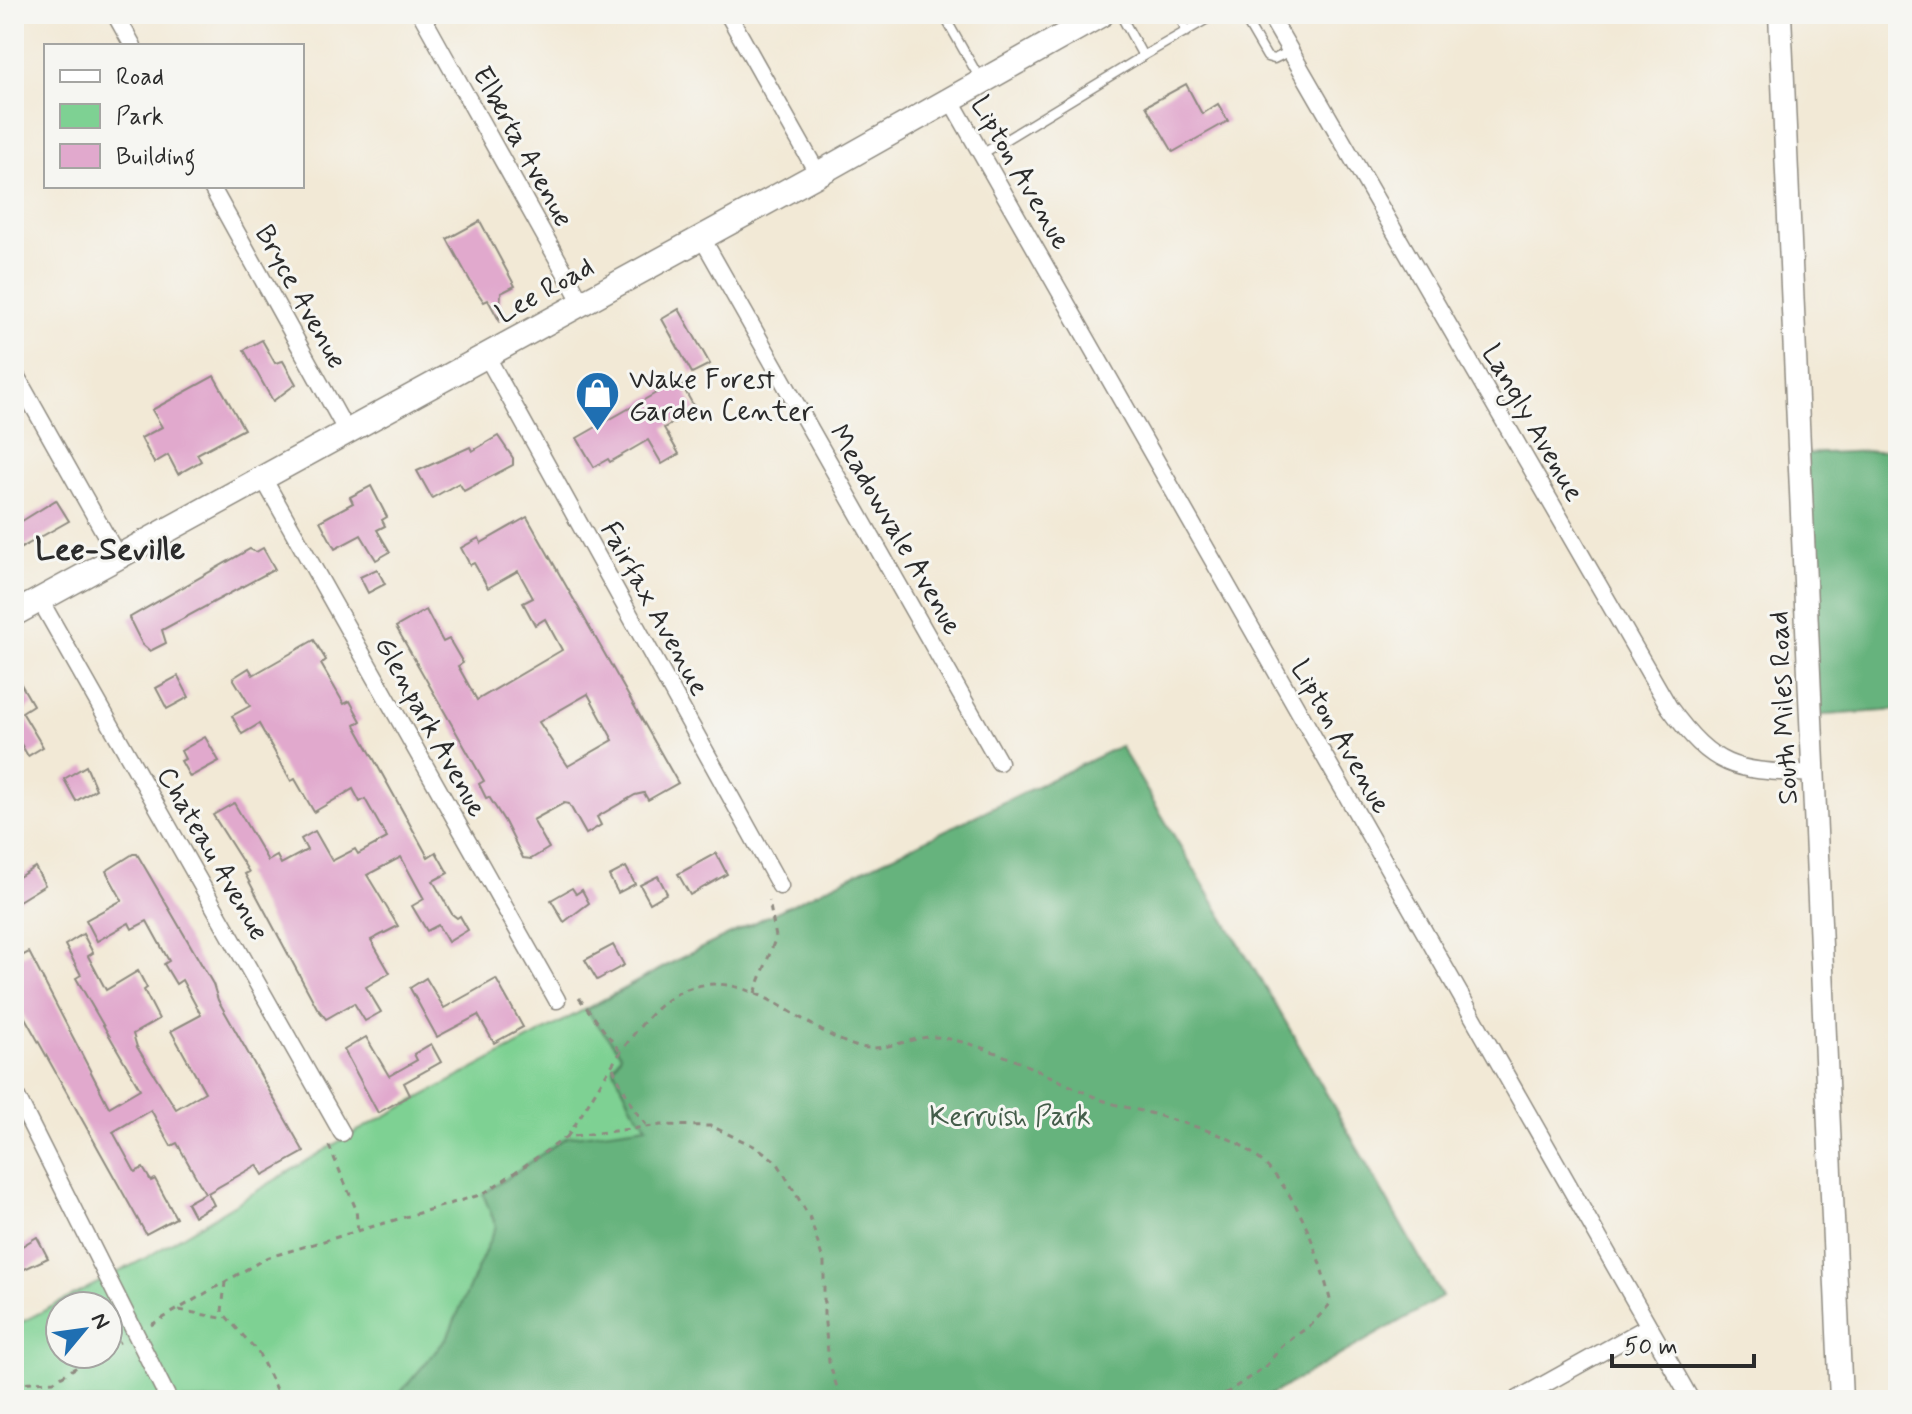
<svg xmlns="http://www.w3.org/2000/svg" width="1912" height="1414" viewBox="0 0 1912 1414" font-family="Mynerve,sans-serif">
<rect width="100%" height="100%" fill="#f6f6f2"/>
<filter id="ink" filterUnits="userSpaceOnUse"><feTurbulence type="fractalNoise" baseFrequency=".0125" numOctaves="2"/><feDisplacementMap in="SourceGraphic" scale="16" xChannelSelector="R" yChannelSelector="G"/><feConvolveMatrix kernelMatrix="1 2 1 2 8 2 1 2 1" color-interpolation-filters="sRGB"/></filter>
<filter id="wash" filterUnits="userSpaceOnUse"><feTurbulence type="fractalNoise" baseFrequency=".006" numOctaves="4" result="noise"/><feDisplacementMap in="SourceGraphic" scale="32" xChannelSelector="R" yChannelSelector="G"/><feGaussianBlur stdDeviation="1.8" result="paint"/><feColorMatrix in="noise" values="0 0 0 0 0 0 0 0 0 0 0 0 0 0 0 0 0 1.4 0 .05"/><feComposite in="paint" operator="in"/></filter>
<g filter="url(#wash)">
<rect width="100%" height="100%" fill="#f2e9d6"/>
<path fill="#7ed193" stroke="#547e5f" stroke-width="2" fill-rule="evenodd" d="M1120,746l161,268 161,283 -181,103h-1247v-74l130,-67 204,-123 331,-177zM60,1306h48v48h-48z"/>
<g fill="#66b37d" stroke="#486f54" stroke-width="2">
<polygon points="1898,450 1898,710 1812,716 1800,454"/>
<polygon points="1120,746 1281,1014 1442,1297 1261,1400 394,1400 447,1338 496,1226 483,1194 567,1137 647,1126 633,1108 613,1068 621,1054 586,1010 679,959"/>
</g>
<g id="blocks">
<g fill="#e1a9cd" fill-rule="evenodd">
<polygon points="1186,84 1202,114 1218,104 1228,121 1173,152 1146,106"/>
<polygon points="480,221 515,286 501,293 499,320 488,300 484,302 473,286 447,239"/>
<polygon points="679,309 710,364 692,373 662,319"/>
<polygon points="262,340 275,363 283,361 296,384 273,401 244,350"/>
<polygon points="214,376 244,429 197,454 201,461 178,474 168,455 154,463 141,438 162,427 152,410"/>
<polygon points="679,380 696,410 664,428 679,454 662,464 648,440 610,462 608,459 594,467 577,438"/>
<polygon points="498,436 513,458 513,465 464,491 459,483 432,498 417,471 470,447 472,451"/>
<polygon points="371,486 387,517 382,520 385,526 377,530 390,552 376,560 361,535 335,549 320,521 353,503 350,497"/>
<polygon points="56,500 69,521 14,552 14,526"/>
<path d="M527,517l151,266 -30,17 -4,-7 -9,2 -38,22 4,8 -15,9 -17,-30 -5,-1 -31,17 16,28 -18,11 -8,-1 -18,-36 -16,-25 -3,1 -7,-14 5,-3 -88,-154 30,-17 17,32 6,-3 14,24 -5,3 19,34 85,-50 -17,-31 -10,6 -12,-22 10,-5 -15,-27 -30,17 -14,-25 -4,2 -9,-17 18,-10 2,5zM588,694l25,46 -45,26 -29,-44z"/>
<polygon points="263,548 275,569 162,630 166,643 150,651 142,644 129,618 250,549 256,552"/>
<polygon points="377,569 385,584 368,593 360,577"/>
<polygon points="314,640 326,660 321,664 344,704 350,701 361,721 355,725 428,857 436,852 448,873 433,881 452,914 457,918 460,916 468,930 448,942 438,925 427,931 412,906 424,899 401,857 367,875 398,926 371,940 390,973 366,987 381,1012 365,1021 354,1003 326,1019 317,1008 245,874 249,872 213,815 234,803 268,861 277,856 281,864 307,850 301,839 315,831 332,861 355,849 358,854 387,838 365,799 360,802 353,789 314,812 295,779 291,781 259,724 242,734 232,716 250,706 233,678 249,668 253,675"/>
<polygon points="14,672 33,705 22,712 43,747 28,756 14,732"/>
<polygon points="178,676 189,697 167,709 156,688"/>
<polygon points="205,737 219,761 190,777 181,761 185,759 181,751"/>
<polygon points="86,766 96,789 76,801 64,779"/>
<polygon points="716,853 727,874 690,895 678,874"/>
<polygon points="133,854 137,854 213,984 218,1000 304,1152 263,1175 257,1165 208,1193 214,1205 194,1216 187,1203 205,1193 177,1143 171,1146 151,1110 113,1132 135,1172 143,1168 151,1181 155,1179 176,1218 146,1234 14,998 14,960 29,952 109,1107 140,1089 76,978 81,975 65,945 83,934 93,953 88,956 106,990 138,971 147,988 144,990 159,1019 133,1034 137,1047 176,1109 205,1092 171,1031 201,1015 182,980 176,984 164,964 169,961 147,921 132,929 129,923 97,941 86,920 122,900 106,871"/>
<polygon points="35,867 45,885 14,904 14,880"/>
<polygon points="626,867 635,884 618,893 609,876"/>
<polygon points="658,876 667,893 650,903 640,885"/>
<polygon points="572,888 576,894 582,890 589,903 564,922 551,900"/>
<polygon points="613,945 624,965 597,980 585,960"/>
<polygon points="426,978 444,1008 496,979 523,1027 494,1043 478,1015 437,1037 410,988"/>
<polygon points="366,1037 389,1076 417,1060 414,1054 431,1044 441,1062 404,1083 410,1095 378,1113 344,1050"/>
<polygon points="37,1237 48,1258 14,1274 14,1251"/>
</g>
</g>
</g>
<g filter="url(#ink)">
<use href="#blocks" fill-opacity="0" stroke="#8e8a80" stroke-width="2"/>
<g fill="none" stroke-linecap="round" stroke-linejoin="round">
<defs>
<g id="service">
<polyline points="943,14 980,79"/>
<polyline points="1120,14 1143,56 1216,14"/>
<polyline points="1178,14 1187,32"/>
<polyline points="1242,14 1267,57 1274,59 1290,51"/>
<polyline points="982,154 1143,56"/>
</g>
<g id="minor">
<polyline points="115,14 133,46"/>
<polyline points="421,14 582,303"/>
<polyline points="728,14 818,174"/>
<path d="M1269,14l400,693c48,66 69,63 146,67"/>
<polyline points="949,97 1691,1400"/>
<polyline points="211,186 347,432"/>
<polyline points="702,238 999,762"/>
<polyline points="486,355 780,886"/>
<polyline points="14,372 118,557"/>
<polyline points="263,478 557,1000"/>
<polyline points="40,600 342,1133"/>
<polyline points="14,1091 169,1400"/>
<polyline points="1516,1400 1647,1327"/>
</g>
<polyline id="tertiary" points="1780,14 1841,1400"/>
<polyline id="secondary" points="14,614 818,174 1102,14"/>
</defs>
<use href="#service" stroke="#8e8a80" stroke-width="11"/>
<use href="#minor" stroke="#8e8a80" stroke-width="19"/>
<use href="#tertiary" stroke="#8e8a80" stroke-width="25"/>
<use href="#secondary" stroke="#8e8a80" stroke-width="27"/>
<g stroke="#8e8a80" stroke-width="3" stroke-dasharray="6 6" stroke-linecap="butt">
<polyline points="755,993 776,937 769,901"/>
<polyline points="579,998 622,1054"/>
<polyline points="613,1068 633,1108 647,1126"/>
<path d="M567,1137c28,-41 69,-125 115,-146 64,-28 118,37 173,55 31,9 60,-14 89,-8 56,10 106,40 158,62 18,7 39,10 58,16 27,9 62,16 85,32 51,35 71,97 86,155l-19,21 -30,22 -16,20 -50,34"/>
<polyline points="329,1146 356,1209 358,1232"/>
<polyline points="225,1282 222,1312 258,1352 281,1400"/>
<polyline points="179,1310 226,1319"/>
<polyline points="151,1325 266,1258 483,1194 567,1137 661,1125 711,1126 758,1148 777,1162 810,1218 824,1263 824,1314 829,1362 841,1400"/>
<polyline points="108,1348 120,1342"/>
<polyline points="14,1383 54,1381 98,1354"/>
</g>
<use href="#service" stroke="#fff" stroke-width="8"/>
<use href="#minor" stroke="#fff" stroke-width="16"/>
<use href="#tertiary" stroke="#fff" stroke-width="22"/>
<use href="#secondary" stroke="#fff" stroke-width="24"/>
</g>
</g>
<defs>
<symbol id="shop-pin" viewBox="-11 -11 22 30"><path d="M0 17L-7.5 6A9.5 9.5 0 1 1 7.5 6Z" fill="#1f6fb2" stroke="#f6f6f2"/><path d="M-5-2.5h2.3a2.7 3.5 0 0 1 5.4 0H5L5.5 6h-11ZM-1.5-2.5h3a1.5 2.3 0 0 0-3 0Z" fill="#fff"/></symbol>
</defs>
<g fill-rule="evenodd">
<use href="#shop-pin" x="572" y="368" width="51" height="69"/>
</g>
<g text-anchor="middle" stroke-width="6" stroke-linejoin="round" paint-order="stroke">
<g font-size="28" fill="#2b2b2b" stroke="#f6f6f2">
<text transform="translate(524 146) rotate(61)" y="10">Elberta Avenue</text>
<text transform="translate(1022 172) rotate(60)" y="10">Lipton Avenue</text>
<text transform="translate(544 289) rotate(-29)" y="10">Lee Road</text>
<text transform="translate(302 296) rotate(61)" y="10">Bryce Avenue</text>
<text transform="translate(1534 422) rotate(60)" y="10">Langly Avenue</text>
<text transform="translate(897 529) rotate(60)" y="10">Meadowvale Avenue</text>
<text transform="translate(656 608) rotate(61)" y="10">Fairfax Avenue</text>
<text transform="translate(1782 708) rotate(-93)" y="10">South Miles Road</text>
<text transform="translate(432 726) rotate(61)" y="10">Glenpark Avenue</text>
<text transform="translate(1342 736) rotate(60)" y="10">Lipton Avenue</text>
<text transform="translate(214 853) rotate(60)" y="10">Chateau Avenue</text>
</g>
<g font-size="28" fill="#2b2b2b" stroke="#f6f6f2" text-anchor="start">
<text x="629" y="388">Wake Forest<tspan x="629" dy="32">Garden Center</tspan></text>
</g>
<g font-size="28" fill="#445d4a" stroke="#f6f6f2">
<text x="1010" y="1125">Kerruish Park</text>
</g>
<g font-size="32" font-weight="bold" fill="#2b2b2b" stroke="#f6f6f2">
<text x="110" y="559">Lee-Seville</text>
</g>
</g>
<rect width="1912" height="1414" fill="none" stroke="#f6f6f2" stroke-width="48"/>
<rect x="44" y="44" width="260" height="144" fill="#f6f6f2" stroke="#a5a5a2" stroke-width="2"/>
<rect x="60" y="70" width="40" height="12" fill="#ffffff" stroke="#a5a5a2" stroke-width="2"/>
<text x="116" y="84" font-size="24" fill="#2b2b2b">Road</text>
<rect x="60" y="104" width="40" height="24" fill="#7ed193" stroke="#a5a5a2" stroke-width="2"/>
<text x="116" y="124" font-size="24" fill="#2b2b2b">Park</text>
<rect x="60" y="144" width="40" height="24" fill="#e1a9cd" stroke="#a5a5a2" stroke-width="2"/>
<text x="116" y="164" font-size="24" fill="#2b2b2b">Building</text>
<g transform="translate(84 1330) rotate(61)"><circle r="38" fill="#f6f6f2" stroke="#a5a5a2" stroke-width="2"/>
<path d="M0-6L14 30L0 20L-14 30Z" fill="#1f6fb2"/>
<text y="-12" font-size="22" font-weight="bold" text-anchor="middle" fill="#2b2b2b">N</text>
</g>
<path d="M1612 1354v12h142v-12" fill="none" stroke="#2b2b2b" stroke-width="4"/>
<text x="1624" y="1354" font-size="24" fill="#2b2b2b" stroke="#f6f6f2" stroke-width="6" paint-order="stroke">50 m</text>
</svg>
